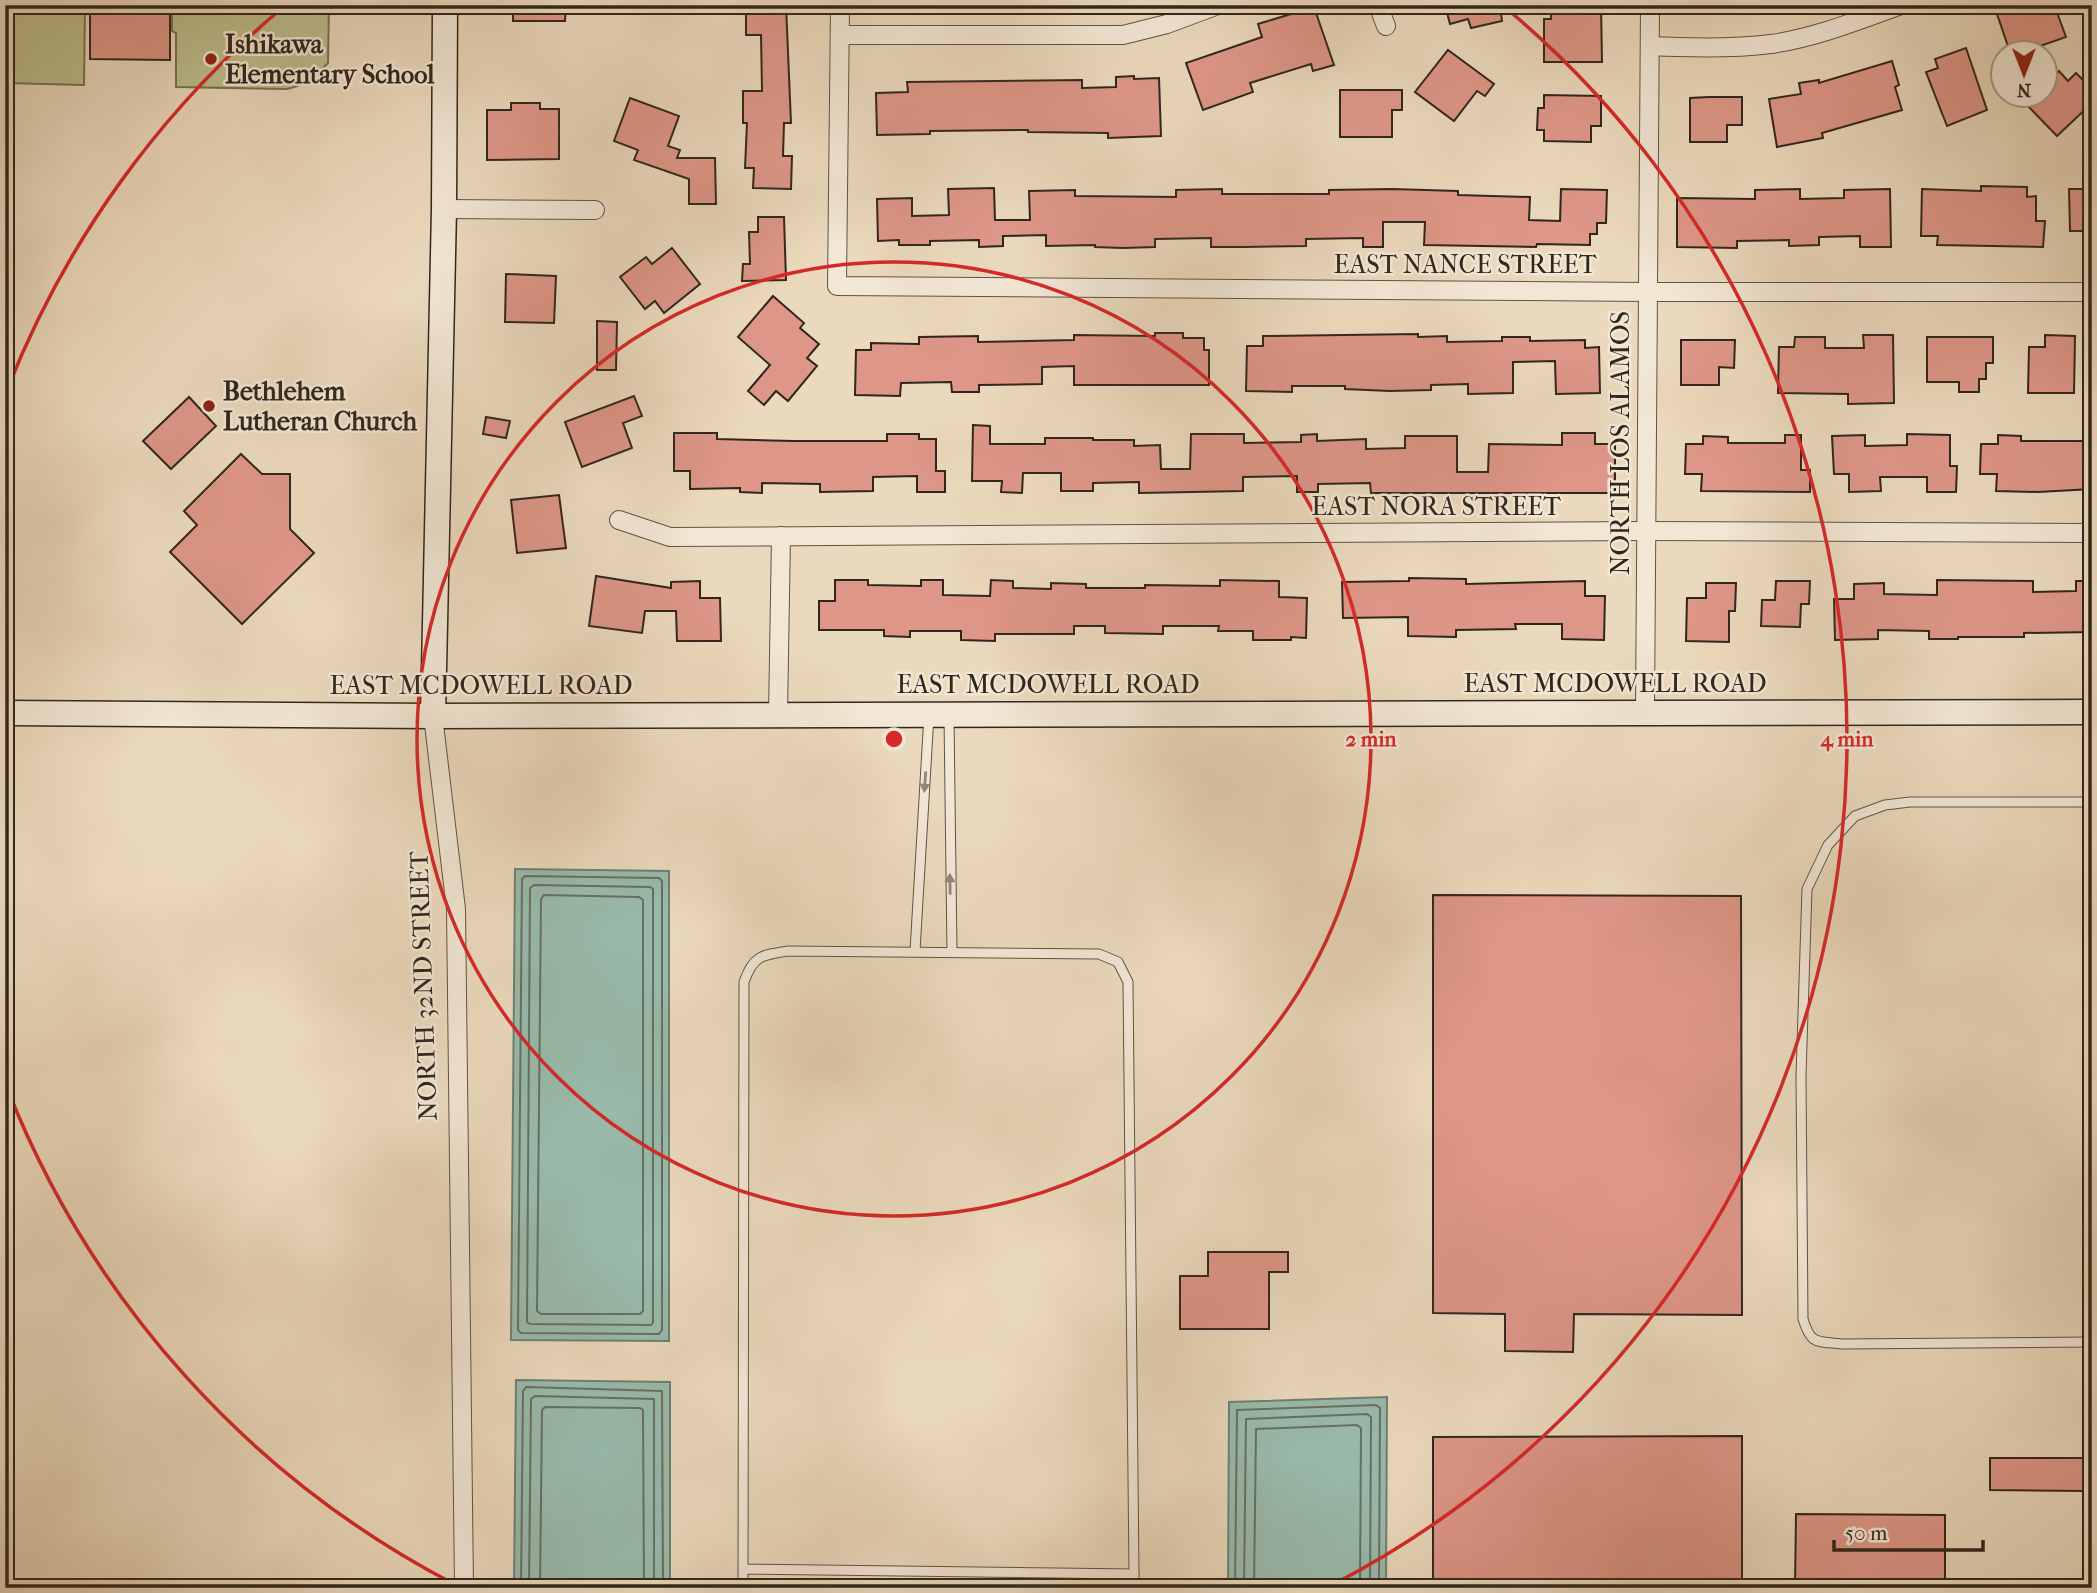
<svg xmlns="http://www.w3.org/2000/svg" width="2097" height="1593" viewBox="0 0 2097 1593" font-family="'IM FELL French Canon',serif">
<rect width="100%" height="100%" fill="#ebd9bd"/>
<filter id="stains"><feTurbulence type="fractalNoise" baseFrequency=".00286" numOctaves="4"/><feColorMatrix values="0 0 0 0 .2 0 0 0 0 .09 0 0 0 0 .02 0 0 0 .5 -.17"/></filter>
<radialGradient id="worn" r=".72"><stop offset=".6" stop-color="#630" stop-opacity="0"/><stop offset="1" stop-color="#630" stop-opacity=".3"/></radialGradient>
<g fill="#bdbe8d" stroke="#767254" stroke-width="2">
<path d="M172,5h157l-1,58c-13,14 -22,22 -41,26l-111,-2v-54l-4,-2z"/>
<polygon points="5,6 85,6 84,85 5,83"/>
</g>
<g fill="#99bbac" stroke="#6f8072" stroke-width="2">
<polygon points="515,869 669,871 669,1341 511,1340"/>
<polygon points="516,1380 670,1382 670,1588 514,1588"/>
<polygon points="1387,1397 1386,1588 1228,1588 1229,1402"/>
</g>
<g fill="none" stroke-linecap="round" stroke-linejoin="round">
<g stroke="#647164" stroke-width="2">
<polygon points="525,876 659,878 662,881 662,1330 659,1334 521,1333 518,1330 522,879"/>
<polygon points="534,885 650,887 653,889 653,1322 651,1325 530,1324 527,1322 530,888"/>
<polygon points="544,895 639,897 643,900 643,1311 640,1314 541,1314 537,1311 541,899"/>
<polyline points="521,1588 523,1391 526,1387 662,1391 663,1588"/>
<polyline points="529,1588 531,1399 535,1396 654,1399 654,1588"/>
<polyline points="540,1588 542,1410 545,1407 640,1408 643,1410 644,1588"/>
<polyline points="1235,1588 1237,1410 1376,1405 1380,1408 1379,1588"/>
<polyline points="1244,1588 1246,1419 1367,1414 1371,1417 1370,1588"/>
<polyline points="1254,1588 1256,1429 1357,1425 1361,1428 1360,1588"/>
</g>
</g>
<g fill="#de9688" stroke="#30271c" stroke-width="2">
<polygon points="90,5 170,5 170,60 90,59"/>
<polygon points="513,5 566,5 565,21 513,21"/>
<polygon points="746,5 786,5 791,123 784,123 783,156 792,156 791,189 753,188 754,168 745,168 747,123 743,123 743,91 762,91 761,35 746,35"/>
<polygon points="1445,5 1500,5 1502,21 1471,28 1468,19 1450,24"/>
<polygon points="1575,5 1601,5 1602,62 1544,62 1544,19 1551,19 1551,8 1575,8"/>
<polygon points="2021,5 2042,5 2045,14 2056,10 2066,37 2023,52 2010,52 1997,14"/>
<polygon points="1314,7 1334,65 1313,71 1311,64 1250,83 1253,92 1203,110 1186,63 1262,37 1258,24"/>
<polygon points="1966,48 1987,110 1947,126 1926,72 1938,68 1935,59"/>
<polygon points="1448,50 1494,84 1485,96 1477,91 1454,121 1415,92"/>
<polygon points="1892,61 1899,85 1895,87 1902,110 1822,133 1823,138 1777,147 1769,99 1801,94 1799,83 1819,80 1819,83"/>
<polygon points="2059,71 2068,81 2076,73 2092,89 2092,103 2057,136 2026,104 2036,94 2045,94 2045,86"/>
<polygon points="1134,76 1134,79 1159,78 1161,136 1108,138 1108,133 1028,132 1028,130 930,131 930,134 877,135 876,93 908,92 907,82 1082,80 1082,88 1116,87 1116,77"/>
<polygon points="1340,90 1402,90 1402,110 1392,110 1392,137 1340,137"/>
<polygon points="1544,95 1601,96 1601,126 1591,126 1591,142 1544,141 1544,130 1537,130 1538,108 1544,108"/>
<polygon points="1709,97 1742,97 1742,125 1727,125 1727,142 1690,142 1690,98"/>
<polygon points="630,98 679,116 668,146 680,150 677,158 715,158 716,204 689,204 689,179 634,160 638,150 614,141"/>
<polygon points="511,103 540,103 540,109 559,109 559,159 487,160 487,110 511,110"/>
<polygon points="1981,186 2027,187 2027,197 2036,196 2036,221 2045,221 2043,247 1937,245 1938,236 1921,236 1922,189 1981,191"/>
<polygon points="994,188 995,220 1030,220 1029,191 1075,190 1075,196 1176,197 1176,190 1222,189 1222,194 1329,194 1329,190 1392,189 1458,191 1458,195 1530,197 1529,220 1560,221 1561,189 1607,190 1606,223 1597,223 1597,234 1590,234 1590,245 1537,244 1536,247 1424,245 1425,222 1383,222 1383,247 1363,247 1363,238 1306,239 1306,246 1245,247 1211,247 1211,238 1155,239 1155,247 1123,248 1095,247 1095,245 1046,246 1046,235 1003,236 1003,246 979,247 979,240 930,241 930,245 899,245 899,240 878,241 877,199 912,198 912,216 949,215 948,189"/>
<polygon points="1800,189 1800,199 1844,198 1844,190 1890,189 1891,247 1860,247 1860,236 1819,237 1819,245 1789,246 1789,240 1737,241 1737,248 1677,247 1677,198 1755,199 1755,190"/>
<polygon points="2069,189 2092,189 2092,231 2070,231"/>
<polygon points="758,217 784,217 786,280 742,281 743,264 750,264 749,232 758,232"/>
<polygon points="672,248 700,284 664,313 655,301 645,309 620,277 646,257 652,264"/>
<polygon points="506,274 556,276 554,323 505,322"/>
<polygon points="773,296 804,323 800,328 819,344 807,358 817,366 788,401 776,391 764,405 748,391 770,365 738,337"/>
<polygon points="597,321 617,322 616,370 597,370"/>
<polygon points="1155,333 1183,333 1183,338 1204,338 1204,350 1209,350 1209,385 1074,385 1074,366 1042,367 1042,384 979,385 979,392 952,392 951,382 901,383 900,396 855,395 856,350 871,350 871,343 919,344 919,337 978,336 978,342 1074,340 1074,335 1155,336"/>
<polygon points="1418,334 1418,337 1447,336 1447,342 1502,341 1502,337 1530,337 1530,341 1585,340 1585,348 1599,347 1600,393 1556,394 1555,361 1513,362 1513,393 1468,394 1468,384 1431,385 1431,390 1390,391 1345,389 1345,386 1292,386 1292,392 1246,391 1247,346 1263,346 1263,336"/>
<polygon points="1863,335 1893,335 1894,403 1848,404 1848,394 1778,393 1779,347 1794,347 1795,337 1825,337 1825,348 1864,348"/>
<polygon points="2045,335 2075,336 2074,393 2028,393 2029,347 2045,347"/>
<polygon points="1927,337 1993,337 1993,363 1986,363 1986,379 1979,379 1979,392 1959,392 1959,382 1927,382"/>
<polygon points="1681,340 1735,340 1734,368 1719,367 1719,385 1681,385"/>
<polygon points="634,396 642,416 623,423 632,448 582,467 565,422"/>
<polygon points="189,397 216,426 171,469 143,441"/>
<polygon points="486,417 510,421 506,438 483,434"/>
<polygon points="973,425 990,426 990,444 1045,444 1045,438 1093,438 1093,440 1134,440 1134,446 1160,445 1161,469 1190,469 1191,434 1244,434 1244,443 1301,442 1301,435 1317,434 1317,441 1366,439 1366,449 1405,448 1405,436 1457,436 1457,472 1488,472 1489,444 1562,445 1562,433 1595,433 1595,444 1615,444 1615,493 1371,493 1370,483 1318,484 1318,492 1297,492 1297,476 1243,477 1243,491 1139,493 1139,482 1093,483 1093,491 1061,491 1061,473 1023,473 1022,493 1001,492 1002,481 972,481"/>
<polygon points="674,433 717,433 717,439 793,441 887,441 887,434 919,434 919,439 936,439 936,471 945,471 945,492 917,492 917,476 873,477 873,491 820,492 820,484 762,483 762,493 740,492 740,488 690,489 690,471 674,471"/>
<polygon points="1907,434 1950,435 1950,466 1957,466 1956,492 1927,492 1927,477 1880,477 1881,491 1849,492 1849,474 1834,474 1832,436 1865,435 1865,446 1907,445"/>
<polygon points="1785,435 1801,435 1801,470 1810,470 1810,492 1701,491 1702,474 1685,474 1686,444 1703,444 1703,436 1728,437 1728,443 1785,443"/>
<polygon points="1998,435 2021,436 2021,441 2092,441 2092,489 2038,492 1996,491 1997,474 1980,474 1981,444 1998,444"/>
<polygon points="241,454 262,474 290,474 290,529 314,553 242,624 170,552 197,525 184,511"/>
<polygon points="559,495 566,548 517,553 511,500"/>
<polygon points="596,576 671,588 671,582 700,581 700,598 720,598 721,641 677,641 676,611 645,611 642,633 589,626"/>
<polygon points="1409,578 1466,579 1466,584 1585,581 1585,596 1605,596 1604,640 1562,639 1562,624 1515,624 1516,629 1456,630 1456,637 1408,636 1408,617 1343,618 1342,582 1409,581"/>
<polygon points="835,580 868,580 868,585 921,586 921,580 943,580 943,595 990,596 991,580 1013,581 1013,588 1051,589 1051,583 1086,584 1086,588 1145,588 1145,585 1220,586 1220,580 1279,581 1279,597 1307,598 1306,638 1291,637 1291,640 1253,640 1253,631 1218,631 1219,626 1163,626 1163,634 1105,633 1105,626 1074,626 1074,634 995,634 995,641 961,640 961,631 910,631 910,637 884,636 884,630 819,630 819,601 835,601"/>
<polygon points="1937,580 2033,581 2033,592 2076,591 2076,581 2092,581 2092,632 2024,633 2024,637 1958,637 1958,639 1929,639 1929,631 1878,630 1878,639 1835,640 1834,599 1854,599 1854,584 1884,583 1884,594 1937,595"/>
<polygon points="1776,581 1810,581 1809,604 1801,604 1800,627 1761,626 1762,600 1775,600"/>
<polygon points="1706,583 1736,583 1735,611 1729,611 1729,642 1686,641 1687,598 1706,598"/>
<polygon points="1433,895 1741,896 1742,1315 1574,1314 1573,1352 1505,1351 1505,1314 1433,1313"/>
<polygon points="1208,1252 1288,1252 1288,1272 1269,1272 1269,1329 1180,1329 1180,1276 1208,1276"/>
<polygon points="1742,1436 1742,1588 1433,1588 1433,1437"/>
<polygon points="1990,1458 2084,1458 2084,1491 1990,1490"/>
<polygon points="1796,1514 1945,1515 1945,1588 1795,1588"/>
</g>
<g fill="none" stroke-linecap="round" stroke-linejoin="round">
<defs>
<g id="lane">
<polyline points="949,716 952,952"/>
<path d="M2092,802h-182l-25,3 -30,11 -27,29 -21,44 -6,187 2,243c8,26 13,22 39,25l250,-2"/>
<polyline points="915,951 929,715"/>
<path d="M743,1569l391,5 -6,-592 -10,-20 -19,-8 -311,-3c-27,4 -35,5 -44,31l-1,606"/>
<polyline points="1134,1588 1134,1574"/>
</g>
<g id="street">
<polyline points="840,5 837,286 1647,292 2092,292"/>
<polyline points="1378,5 1386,26"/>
<polyline points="840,35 1123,35 1167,24 1218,5"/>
<path d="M1651,46c41,2 80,3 120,-2 44,-6 88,-24 130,-39"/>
<polyline points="444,209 595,210"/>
<polyline points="619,520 670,537 1645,531 2092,533"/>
<polyline points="1645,712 1650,5"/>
<polyline points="778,715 781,536"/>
<polyline points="433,716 456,909 464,1588"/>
</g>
<g id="secondary">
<polyline points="5,713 433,716 2092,712"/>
<polyline points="433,716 444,209 445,5"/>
</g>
</defs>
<use href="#lane" stroke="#5f5444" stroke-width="11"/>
<use href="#street" stroke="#5f5444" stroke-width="20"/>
<use href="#secondary" stroke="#30271c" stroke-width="27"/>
<use href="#lane" stroke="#f2e6d4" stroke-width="9"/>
<use href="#street" stroke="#f2e6d4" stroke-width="18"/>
<use href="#secondary" stroke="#f2e6d4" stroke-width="24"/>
</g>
<defs><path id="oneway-solid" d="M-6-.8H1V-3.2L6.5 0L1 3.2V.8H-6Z" transform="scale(1.75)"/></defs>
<g fill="#918678">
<use href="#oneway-solid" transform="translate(925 782) rotate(94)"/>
<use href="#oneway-solid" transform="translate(950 884) rotate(-91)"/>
</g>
<g fill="none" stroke="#d62828" stroke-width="3.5">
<circle cx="894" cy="739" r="477"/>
<path d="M454 1584A953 953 0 0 1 7 1088M7 390A953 953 0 0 1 281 9M1507 9A953 953 0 0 1 1334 1584"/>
</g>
<g fill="#8f2418" stroke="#f2e6d4" stroke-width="2.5">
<circle cx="211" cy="59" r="7"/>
<circle cx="209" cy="406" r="7"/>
</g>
<g text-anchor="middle" stroke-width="5" stroke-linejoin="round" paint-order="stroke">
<g font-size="26" font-weight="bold" fill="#30271c" stroke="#f2e6d4" text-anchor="start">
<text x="225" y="53">Ishikawa<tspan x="225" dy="30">Elementary School</tspan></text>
<text x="223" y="400">Bethlehem<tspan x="223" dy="30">Lutheran Church</tspan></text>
</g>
<g font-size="26" fill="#30271c" stroke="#f2e6d4">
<text x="1465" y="273">EAST NANCE STREET</text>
<text transform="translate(1620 443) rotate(-90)" y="9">NORTH LOS ALAMOS</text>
<text x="1436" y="515">EAST NORA STREET</text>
<text x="1615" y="692">EAST MCDOWELL ROAD</text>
<text x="1048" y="693">EAST MCDOWELL ROAD</text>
<text x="481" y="694">EAST MCDOWELL ROAD</text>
<text transform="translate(423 986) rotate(-92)" y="9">NORTH 32ND STREET</text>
</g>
</g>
<circle cx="894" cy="739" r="10" fill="#d62828" stroke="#f2e6d4" stroke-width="3.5"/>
<g font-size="21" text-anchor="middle" font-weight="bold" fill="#d62828" stroke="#f2e6d4" stroke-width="5" stroke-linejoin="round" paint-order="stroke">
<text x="1371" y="746">2 min</text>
<text x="1847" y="746">4 min</text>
</g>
<rect width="2097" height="1593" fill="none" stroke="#ebd9bd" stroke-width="28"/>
<rect x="7" y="7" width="2083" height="1579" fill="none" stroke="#30271c" stroke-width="3.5"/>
<rect x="14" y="14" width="2069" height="1565" fill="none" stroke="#30271c" stroke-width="2"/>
<g transform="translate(2024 74) rotate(180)"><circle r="33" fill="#f2e6d4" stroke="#a49a8a" stroke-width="2"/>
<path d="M0-5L12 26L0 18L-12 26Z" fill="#8f2418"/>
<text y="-10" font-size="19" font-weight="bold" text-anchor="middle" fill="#30271c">N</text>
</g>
<path d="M1834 1540v10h149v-10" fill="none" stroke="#30271c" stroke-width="3.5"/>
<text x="1845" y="1540" font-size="21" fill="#30271c" stroke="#f2e6d4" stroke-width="5" paint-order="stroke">50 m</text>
<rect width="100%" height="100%" filter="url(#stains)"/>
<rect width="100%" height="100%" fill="url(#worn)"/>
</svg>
